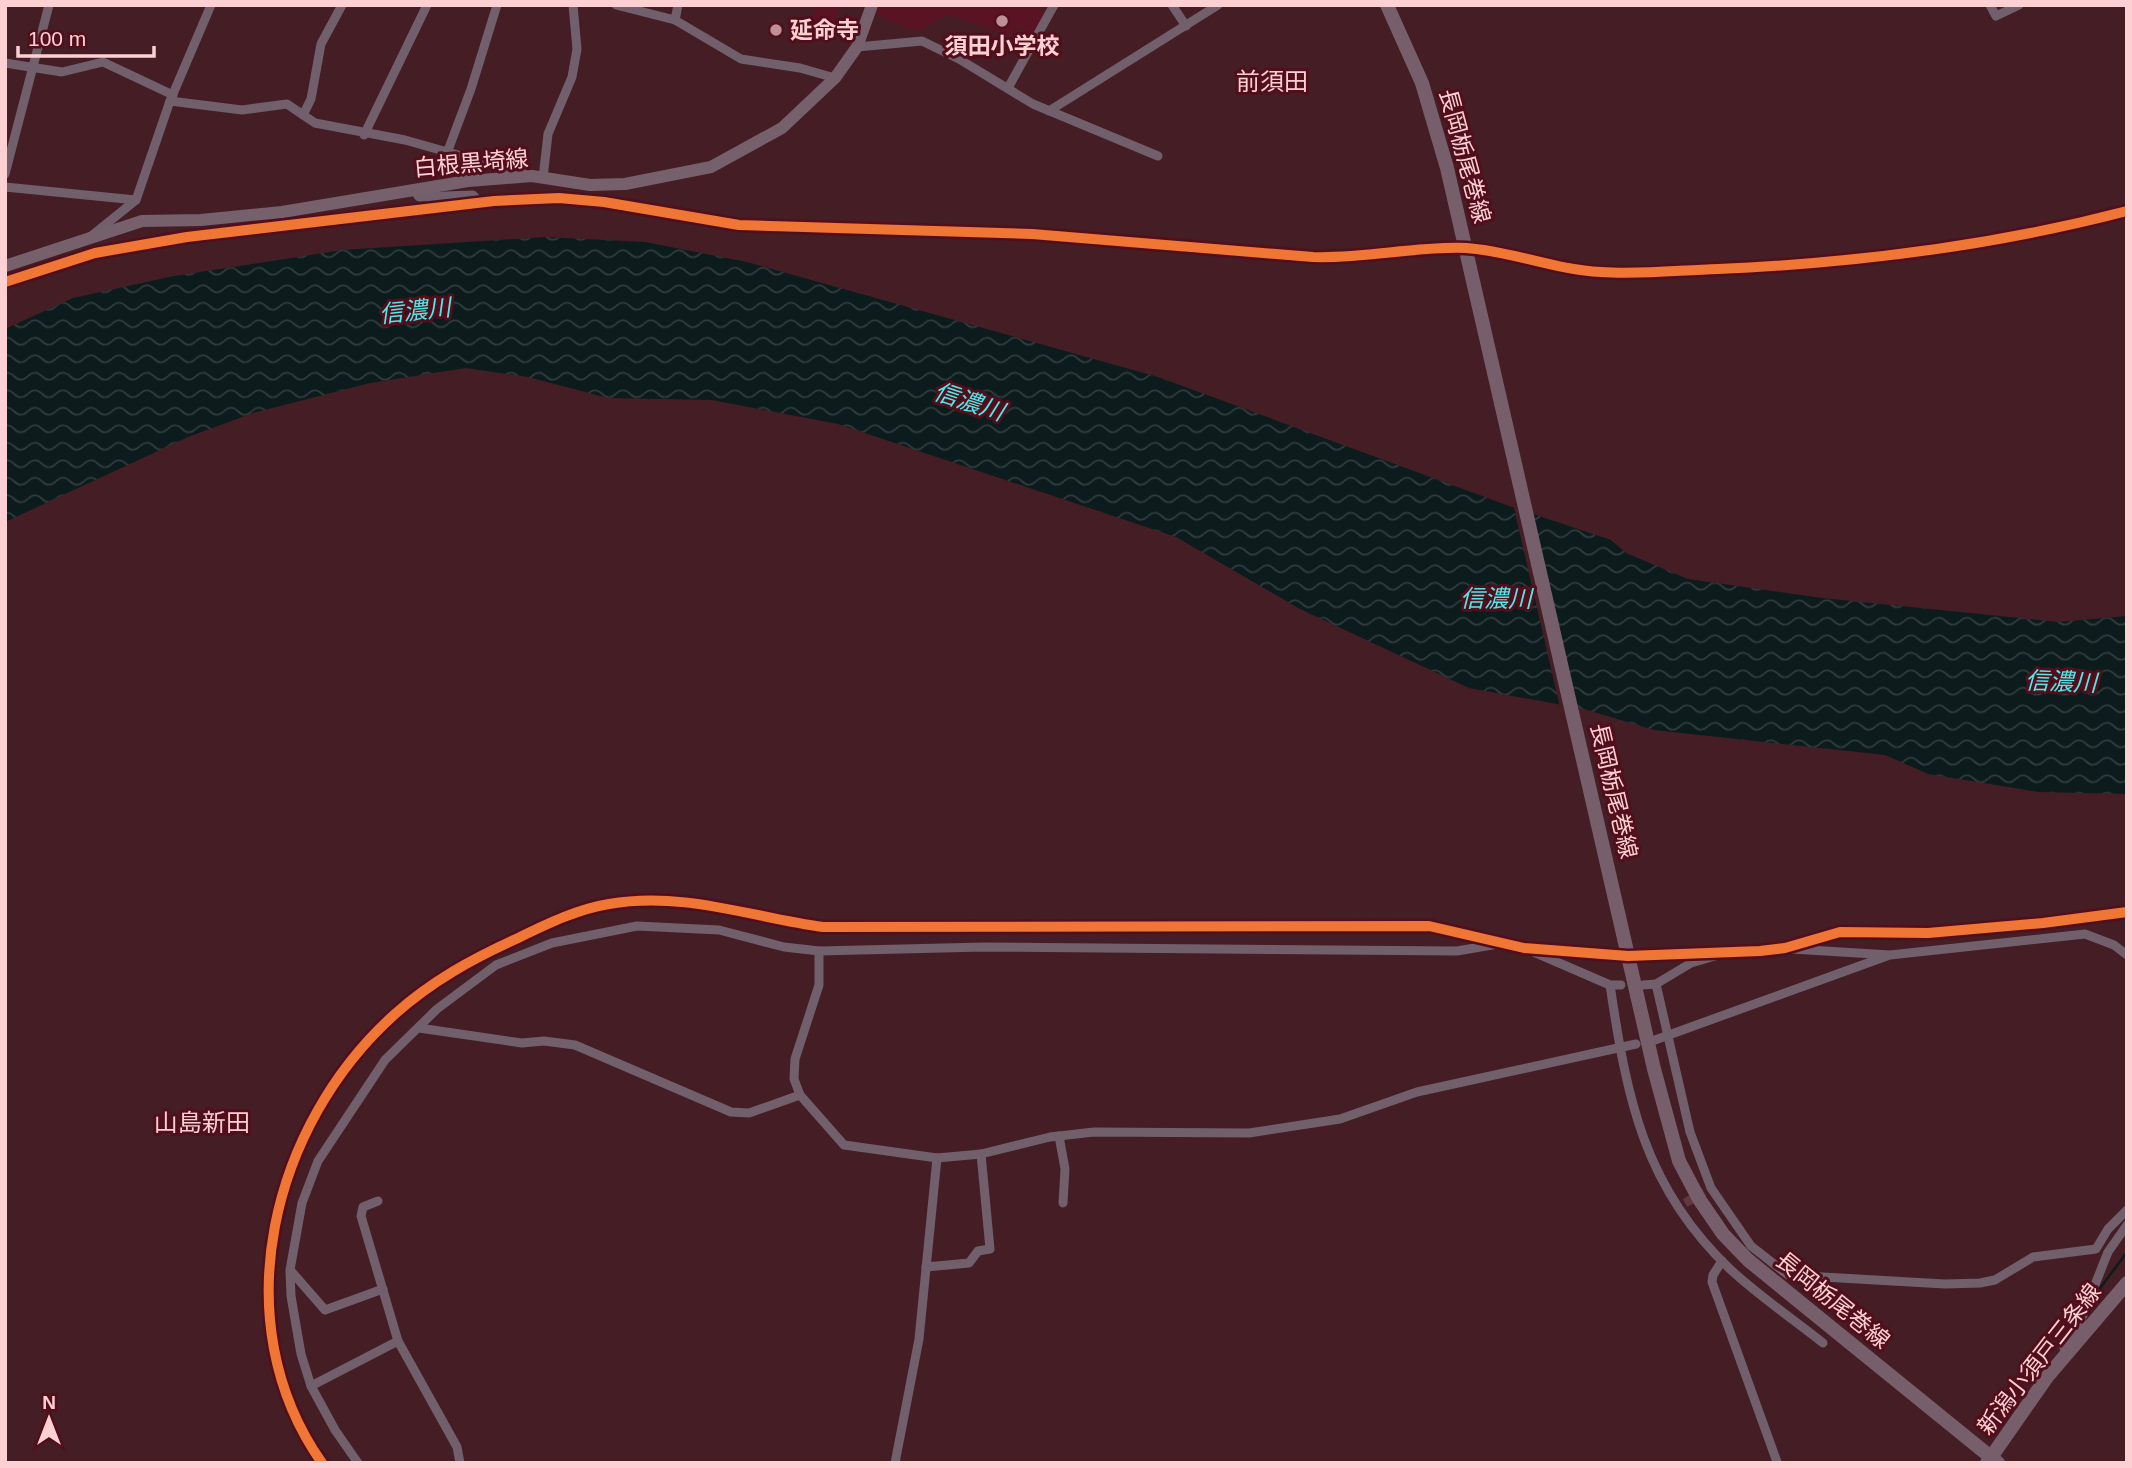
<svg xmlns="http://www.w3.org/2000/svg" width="2132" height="1468" viewBox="0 0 2132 1468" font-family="Arial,'Noto Sans JP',sans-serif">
<defs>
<pattern id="water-waves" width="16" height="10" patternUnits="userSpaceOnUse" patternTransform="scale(1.75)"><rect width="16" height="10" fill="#0c1b1c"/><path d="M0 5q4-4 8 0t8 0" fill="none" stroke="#303b3c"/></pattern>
</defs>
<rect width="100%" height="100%" fill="#441d25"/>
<g fill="#5a1322">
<polygon points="815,5 841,5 829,35 811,32"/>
<polygon points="879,5 1031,5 1045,13 1032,35 1017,27 1011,37 948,14 920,30 908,28 876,14"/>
</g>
<polygon fill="url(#water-waves)" points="545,237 645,242 747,262 1158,377 1512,507 1611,540 1626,553 1688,579 1822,598 2059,622 2127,616 2127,794 2038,792 1928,774 1885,755 1654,730 1584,709 1469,688 1300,609 1176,537 838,424 712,400 608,398 528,377 466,368 370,383 253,413 188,437 5,522 5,329 73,298 174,276 343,250"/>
<polygon fill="#441d25" points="1513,504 1532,510 1578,712 1560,708"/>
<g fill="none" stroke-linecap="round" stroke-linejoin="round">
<polyline stroke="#0c1b1c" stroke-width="2.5" points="2095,1295 2127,1252"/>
<polyline stroke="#60383f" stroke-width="9" stroke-dasharray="9 4.5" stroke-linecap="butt" points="1685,1203 1704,1192"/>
<g stroke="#715f6b" stroke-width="9">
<polyline points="616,5 675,20 741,59 800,68 835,78"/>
<polyline points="1172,5 1186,26"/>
<polyline points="1990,5 1996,16 2019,5"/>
<polyline points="675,20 678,5"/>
<polyline points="857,47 922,41 959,59 1033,104 1158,156"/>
<polyline points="5,63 62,72 103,62 173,95"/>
<polyline points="1008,88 1054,5"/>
<polyline points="170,101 242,110 287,104 315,123 405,140 525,174"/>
<polyline points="1049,111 1218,5"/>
<polyline points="303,115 311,99 321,44 342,5"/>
<polyline points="364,135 427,5"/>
<polyline points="447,153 471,89 497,5"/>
<polyline points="5,174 49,5"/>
<polyline points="543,178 548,134 572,77 577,49 573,5"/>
<polyline points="5,187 136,200"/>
<polyline points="413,189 419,197 473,195 480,203"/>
<polyline points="90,237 136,200 170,101 211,5"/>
<path d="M5,282l90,-29 92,-16 307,-36 65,-3 45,4 135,23 293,9 281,23c51,2 102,-11 153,-9 46,3 89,22 135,24 39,3 79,-2 117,-3 138,-6 275,-23 409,-58"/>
<polyline points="1792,949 1890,955 2085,934 2114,945 2127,955"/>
<polyline points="1529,950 1610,985 1621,985"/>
<polyline points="819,951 819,985 795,1059 794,1079 800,1095 844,1145 937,1158 981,1154 1050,1137 1094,1132 1249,1133 1340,1119 1417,1092 1636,1044"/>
<polyline points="1656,984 1690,1132 1711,1188 1751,1246 1788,1275 1945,1284 1980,1283 1995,1280 2033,1257 2096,1249 2108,1229 2127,1210"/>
<path d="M1610,985c17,114 34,203 121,285 28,26 62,49 92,73"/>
<polyline points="1643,985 1656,984 1691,963 1722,954"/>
<polyline points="419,1028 522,1043 544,1041 575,1045 731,1112 749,1113 800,1095"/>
<polyline points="1655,1040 1887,956"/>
<polyline points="1059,1136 1065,1169 1063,1203"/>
<polyline points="378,1201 363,1207 361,1216 398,1341 457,1447 460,1463"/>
<polyline points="1722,1261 1713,1275 1712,1282 1777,1462"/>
<polyline points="926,1267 969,1263 978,1251 990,1249 981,1154"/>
<polyline points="291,1271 325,1310 383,1289"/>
<polyline points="2064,1348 2081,1320 2108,1252 2127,1225"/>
<polyline points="311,1386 398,1341"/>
<path d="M322,1463c-100,-142 -50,-339 73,-449 37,-33 77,-55 121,-75 29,-14 61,-30 93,-35 73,-13 142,13 214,23l606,-1 95,22 104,8 132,-5 25,-3 55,-16 88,1 115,-10 84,-11"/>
<polyline points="358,1463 335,1430 311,1386 301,1354 291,1296 290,1270 302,1203 318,1161 385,1060 437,1009 496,965 552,943 637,926 719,930 784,947 819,951 984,947 1457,951 1498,944"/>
<polyline points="895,1463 919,1339 937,1158"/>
</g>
<polyline stroke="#76606c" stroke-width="12" points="5,266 142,221 201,220 282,212 468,181 532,176 590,185 625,184 711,167 782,128 835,78 857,47 872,5"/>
<g stroke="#775e6b" stroke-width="14">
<polyline points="1387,5 1422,83 1447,168 1654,1069 1679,1161 1699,1199 1723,1234 1748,1260 1998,1463"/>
<polyline points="1987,1463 2047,1377 2127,1283"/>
</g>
<defs>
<g id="cycleway">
<path d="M5,282l90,-29 92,-16 307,-36 65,-3 45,4 135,23 293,9 281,23c51,2 102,-11 153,-9 46,3 89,22 135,24 39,3 79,-2 117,-3 138,-6 275,-23 409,-58"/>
<path d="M322,1463c-100,-142 -50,-339 73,-449 37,-33 77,-55 121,-75 29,-14 61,-30 93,-35 73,-13 142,13 214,23l606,-1 95,22 104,8 132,-5 25,-3 55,-16 88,1 115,-10 84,-11"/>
</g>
</defs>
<use href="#cycleway" stroke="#530e1c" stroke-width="15"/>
<use href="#cycleway" stroke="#f07635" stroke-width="10"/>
</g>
<g fill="#bc9296" stroke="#530e1c" stroke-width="2.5">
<circle cx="1002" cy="21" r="7"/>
<circle cx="776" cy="30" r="7"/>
</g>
<g text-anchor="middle" stroke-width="6" stroke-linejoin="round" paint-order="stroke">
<g font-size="23" font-weight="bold" fill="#fdd1d3" stroke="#530e1c" text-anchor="start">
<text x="790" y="38">延命寺</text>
<text x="1002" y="54" text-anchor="middle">須田小学校</text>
</g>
<g font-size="23" fill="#fdd1d3" stroke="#530e1c">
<text transform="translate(1465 156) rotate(75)" y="8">長岡栃尾巻線</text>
<text transform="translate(471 163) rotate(-5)" y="8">白根黒埼線</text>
<text transform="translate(1614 791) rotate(77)" y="8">長岡栃尾巻線</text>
<text transform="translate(1833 1300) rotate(39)" y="8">長岡栃尾巻線</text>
<text transform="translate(2039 1359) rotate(-52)" y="8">新潟小須戸三条線</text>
</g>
<g font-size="24" fill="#fdd1d3" stroke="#530e1c">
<text x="1272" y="90">前須田</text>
<text x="202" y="1131">山島新田</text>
</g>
<g font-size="24" font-style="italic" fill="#4ceaea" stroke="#530e1c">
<text transform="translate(415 311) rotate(-6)" y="8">信濃川</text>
<text transform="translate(969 402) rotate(18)" y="8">信濃川</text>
<text x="1496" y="607">信濃川</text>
<text transform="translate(2061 682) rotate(2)" y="8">信濃川</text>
</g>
</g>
<rect width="2132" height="1468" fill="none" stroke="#fdd1d3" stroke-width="14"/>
<g transform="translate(49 1419)" stroke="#530e1c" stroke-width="5" paint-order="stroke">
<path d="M0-5L12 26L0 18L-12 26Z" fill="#fdd1d3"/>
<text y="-10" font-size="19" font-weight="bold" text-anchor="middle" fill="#fdd1d3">N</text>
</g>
<path d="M18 46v10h136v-10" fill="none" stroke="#fdd1d3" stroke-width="3.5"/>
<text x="28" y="46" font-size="21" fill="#fdd1d3" stroke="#530e1c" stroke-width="5" paint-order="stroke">100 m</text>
</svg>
